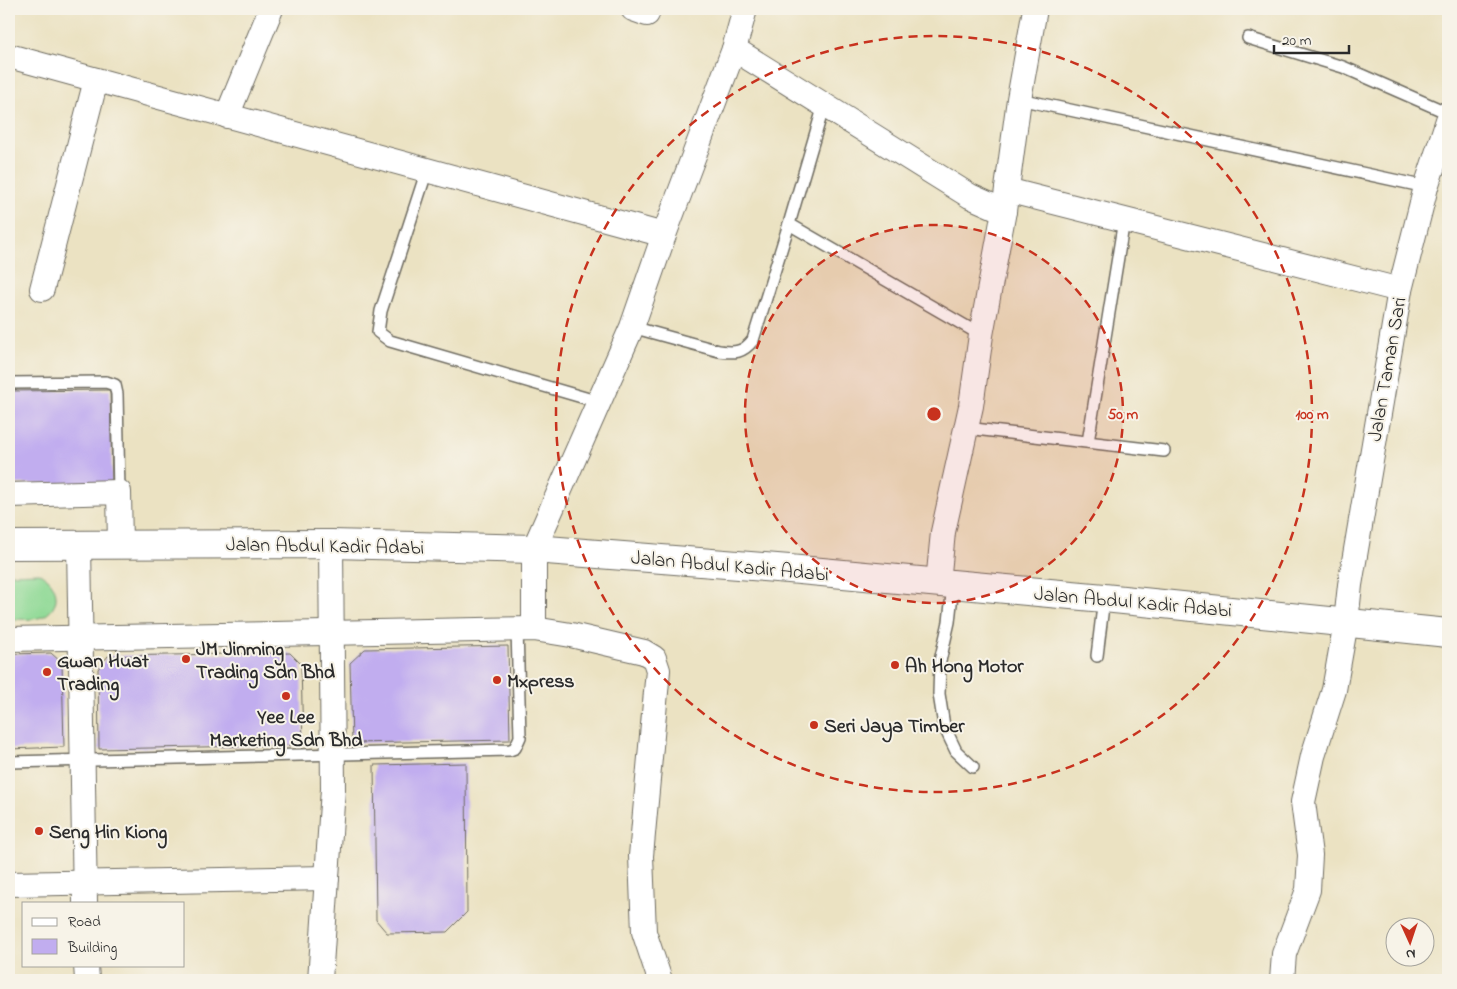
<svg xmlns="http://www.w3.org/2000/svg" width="1457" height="989" viewBox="0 0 1457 989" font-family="'Indie Flower',sans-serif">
<rect width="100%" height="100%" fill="#f7f3e8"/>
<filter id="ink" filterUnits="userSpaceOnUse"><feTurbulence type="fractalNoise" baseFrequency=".02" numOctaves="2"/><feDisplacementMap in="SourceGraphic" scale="10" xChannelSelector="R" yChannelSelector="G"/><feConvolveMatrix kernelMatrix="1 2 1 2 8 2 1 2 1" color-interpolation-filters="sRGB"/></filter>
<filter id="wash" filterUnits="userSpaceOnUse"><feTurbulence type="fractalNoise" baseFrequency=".0096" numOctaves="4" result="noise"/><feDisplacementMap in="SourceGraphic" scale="20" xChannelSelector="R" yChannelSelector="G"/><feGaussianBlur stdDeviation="1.12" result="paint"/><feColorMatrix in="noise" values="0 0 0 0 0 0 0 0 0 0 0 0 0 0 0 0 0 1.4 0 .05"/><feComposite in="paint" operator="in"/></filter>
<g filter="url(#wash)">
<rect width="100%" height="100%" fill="#ebe2c2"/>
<path fill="#8fd995" stroke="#5d8260" d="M39,573c18,8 25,32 5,43 -10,5 -24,3 -35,3v-45z"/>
<g id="blocks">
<g fill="#c1adef">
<polygon points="110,390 112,483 9,484 9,391"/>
<polygon points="508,646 510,740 352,743 350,663 365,649"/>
<polygon points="51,653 62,663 64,747 9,749 9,654"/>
<polygon points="290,653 301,664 303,745 99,749 98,669 108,656"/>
<polygon points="466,763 467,912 447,932 387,933 376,920 374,765"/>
</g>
</g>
</g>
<g filter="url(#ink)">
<use href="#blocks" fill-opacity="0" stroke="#6e6b60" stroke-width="1"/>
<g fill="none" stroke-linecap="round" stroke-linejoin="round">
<defs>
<g id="service">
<polyline points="1248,38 1343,67 1448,113"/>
<polyline points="1019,99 1426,187"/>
<polyline points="824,105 789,224 981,335"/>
<polyline points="427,170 381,311 378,332 390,341 599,402"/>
<path d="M632,327l87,24c16,2 24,2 34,-11l36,-116"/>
<polyline points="9,383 106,382 115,385 117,394 119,492"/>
<polyline points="966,428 1164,451"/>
<polyline points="1088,442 1124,220"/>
<polyline points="953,585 949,622 940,661 939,694 944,726 956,751 973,767"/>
<polyline points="1097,656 1104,598"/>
<polyline points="9,762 510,750 515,748 520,737 517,629"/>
</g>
<g id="minor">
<polyline points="633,9 647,14"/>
<polyline points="734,49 970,196 1004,211"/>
<polyline points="9,56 664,235"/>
<polyline points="227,116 271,9"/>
<polyline points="1007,190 1400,290"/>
<polyline points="42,289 96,80"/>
<polyline points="9,495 119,492 120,544"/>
<polyline points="79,545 85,903"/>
<polyline points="938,583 943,532 971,406 981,335 1004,211 1019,99 1035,9"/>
<polyline points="534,629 534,549 632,327 664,235 734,49 745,9"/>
<polyline points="9,639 534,629 571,635 644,652 654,658 658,670 641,856 644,932 660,980"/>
<polyline points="9,884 327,878"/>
<polyline points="86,965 87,980"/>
<polyline points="320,980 333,789 331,544"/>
<polyline points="1282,980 1284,954 1308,890 1310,855 1303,802 1313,756 1334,690 1346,622 1350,585 1400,290 1426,187 1448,120"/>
</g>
<polyline id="secondary" points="9,545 331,544 534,549 789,569 1104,598 1448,633"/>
</defs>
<use href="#service" stroke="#6e6b60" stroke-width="14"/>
<use href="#minor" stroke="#6e6b60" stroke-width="26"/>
<use href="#secondary" stroke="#6e6b60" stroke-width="30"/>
<use href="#service" stroke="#fff" stroke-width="11"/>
<use href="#minor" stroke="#fff" stroke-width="24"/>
<use href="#secondary" stroke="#fff" stroke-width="28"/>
</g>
</g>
<circle cx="934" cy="414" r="189" fill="#c8321e" fill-opacity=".12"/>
<g fill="none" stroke="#c8321e" stroke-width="2.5" stroke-dasharray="9 6">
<circle cx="934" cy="414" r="189"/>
<circle cx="934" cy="414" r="378"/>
</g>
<g fill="#c8321e" stroke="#f7f3e8" stroke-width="2">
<circle cx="186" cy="659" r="5"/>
<circle cx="895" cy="665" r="5"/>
<circle cx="47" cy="672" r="5"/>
<circle cx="497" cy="680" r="5"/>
<circle cx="286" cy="696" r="5"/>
<circle cx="814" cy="725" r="5"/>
<circle cx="39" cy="831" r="5"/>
</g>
<g text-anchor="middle" stroke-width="4" stroke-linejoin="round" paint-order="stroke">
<g font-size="20" fill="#2b2b2b" stroke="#f7f3e8">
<text transform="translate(1386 369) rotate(-80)" y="7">Jalan Taman Sari</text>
<text transform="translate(325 545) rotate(1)" y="7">Jalan Abdul Kadir Adabi</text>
<text transform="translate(730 565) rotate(5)" y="7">Jalan Abdul Kadir Adabi</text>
<text transform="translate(1133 601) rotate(5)" y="7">Jalan Abdul Kadir Adabi</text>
</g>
<g font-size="20" font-weight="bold" fill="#2b2b2b" stroke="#f7f3e8" text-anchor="start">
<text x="196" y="655">JM Jinming<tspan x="196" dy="23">Trading Sdn Bhd</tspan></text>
<text x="57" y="667">Gwan Huat<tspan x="57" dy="23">Trading</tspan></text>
<text x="905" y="672">Ah Hong Motor</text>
<text x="507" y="687">Mxpress</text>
<text x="286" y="723" text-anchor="middle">Yee Lee<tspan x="286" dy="23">Marketing Sdn Bhd</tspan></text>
<text x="824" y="732">Seri Jaya Timber</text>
<text x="49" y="838">Seng Hin Kiong</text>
</g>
</g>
<circle cx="934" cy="414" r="8" fill="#c8321e" stroke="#f7f3e8" stroke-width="2.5"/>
<g font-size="15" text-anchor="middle" font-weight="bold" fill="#c8321e" stroke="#f7f3e8" stroke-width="4" stroke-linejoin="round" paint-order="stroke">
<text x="1123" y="419">50 m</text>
<text x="1312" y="419">100 m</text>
</g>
<rect width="1457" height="989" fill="none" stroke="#f7f3e8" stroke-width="30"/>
<rect x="22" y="902" width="162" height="65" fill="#f7f3e8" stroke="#a5a39c"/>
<rect x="32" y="918" width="25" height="8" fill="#ffffff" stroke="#a5a39c"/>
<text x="68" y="926" font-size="15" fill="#2b2b2b">Road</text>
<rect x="32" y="939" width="25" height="15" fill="#c1adef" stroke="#a5a39c"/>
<text x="68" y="952" font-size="15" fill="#2b2b2b">Building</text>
<g transform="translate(1410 942) rotate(177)"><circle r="24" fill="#f7f3e8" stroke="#a5a39c"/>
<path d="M0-4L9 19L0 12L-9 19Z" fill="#c8321e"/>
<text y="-8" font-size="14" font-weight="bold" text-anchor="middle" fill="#2b2b2b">N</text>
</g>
<path d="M1274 45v8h75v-8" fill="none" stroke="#2b2b2b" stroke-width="2.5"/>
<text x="1282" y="45" font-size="15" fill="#2b2b2b" stroke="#f7f3e8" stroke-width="4" paint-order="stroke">20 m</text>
</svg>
